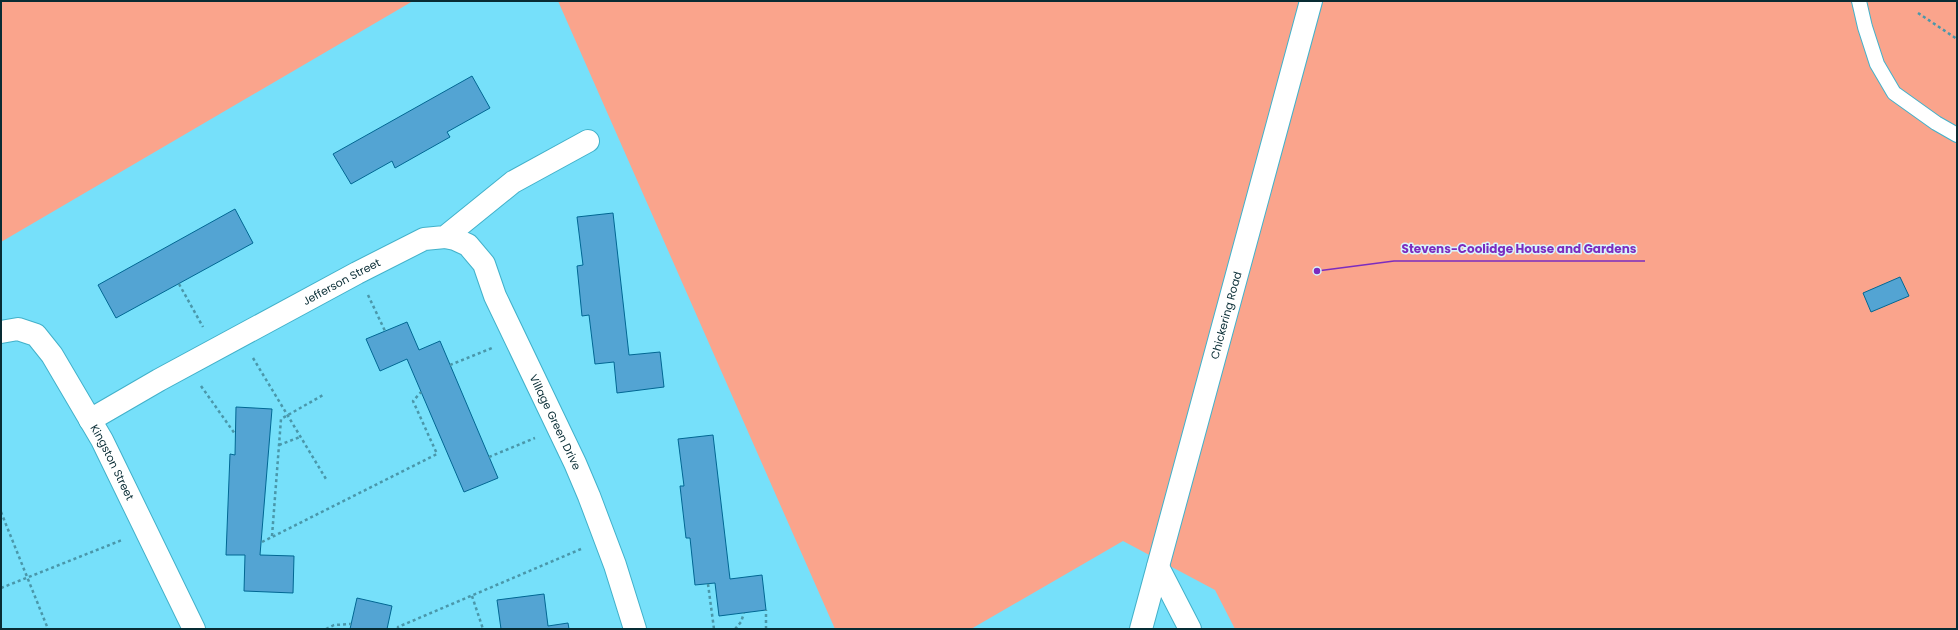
<svg xmlns="http://www.w3.org/2000/svg" width="1958" height="630" viewBox="0 0 1958 630" font-family="Poppins,sans-serif">
<rect width="100%" height="100%" fill="#76e0fa"/>
<g fill="#faa48c">
<polygon points="1,1 413,1 1,242"/>
<polygon points="558,1 1957,1 1957,629 1235,629 1215,590 1123,541 971,629 835,629"/>
</g>
<g fill="#53a4d3" stroke="#016793">
<polygon points="472,76 490,108 447,132 450,137 395,168 392,161 351,184 333,154"/>
<polygon points="235,209 253,243 116,318 98,285"/>
<polygon points="613,213 629,355 660,352 664,387 617,393 614,362 595,364 589,315 582,316 577,266 583,265 577,217"/>
<polygon points="1900,277 1909,296 1871,312 1863,293"/>
<polygon points="407,322 419,350 440,341 498,478 464,492 407,359 380,371 366,339"/>
<polygon points="236,407 272,409 260,555 294,556 293,593 244,591 245,555 226,555 230,454 235,455"/>
<polygon points="713,435 730,579 762,575 766,610 719,616 715,583 695,585 690,538 686,538 680,486 684,486 678,439"/>
<polygon points="544,594 548,626 568,623 569,629 501,629 497,600"/>
<polygon points="357,598 392,606 387,629 350,629"/>
</g>
<g fill="none" stroke-linecap="round" stroke-linejoin="round">
<defs>
<polyline id="lane" points="1859,1 1865,27 1877,64 1894,93 1936,123 1957,135"/>
<g id="street">
<path id="s1" d="M445,237l10,2 13,6 16,19 11,32 80,167 14,33 26,69 20,64"/>
<path id="s2" d="M1,332l17,-3 18,6 16,20 50,85 92,189"/>
<path id="s3" d="M90,420l69,-40 198,-107 67,-34 21,-2 68,-55 75,-41"/>
<polyline points="1158,567 1190,629"/>
</g>
<g id="primary">
<path id="s4" d="M1141,629l170,-628"/>
</g>
</defs>
<use href="#lane" stroke="#42b1ca" stroke-width="16"/>
<use href="#street" stroke="#42b1ca" stroke-width="24"/>
<use href="#primary" stroke="#42b1ca" stroke-width="24"/>
<g stroke="#4a97aa" stroke-width="2.5" stroke-dasharray="3 3" stroke-linecap="butt">
<polyline points="1918,13 1957,39"/>
<polyline points="179,284 203,327"/>
<polyline points="368,295 385,331"/>
<polyline points="253,358 326,479"/>
<polyline points="450,365 492,348"/>
<polyline points="201,386 235,434"/>
<polyline points="279,445 300,437"/>
<polyline points="489,457 535,438"/>
<polyline points="1,512 48,629"/>
<polyline points="272,536 281,419 323,395"/>
<polyline points="262,542 437,454 413,401 421,392"/>
<polyline points="708,584 714,629"/>
<polyline points="1,588 122,540"/>
<polyline points="472,596 483,629"/>
<polyline points="326,629 334,625 351,624"/>
<polyline points="398,629 398,627 581,549"/>
<polyline points="735,629 741,622 744,613"/>
<polyline points="766,629 766,610"/>
</g>
<use href="#lane" stroke="#fff" stroke-width="14"/>
<use href="#street" stroke="#fff" stroke-width="22"/>
<use href="#primary" stroke="#fff" stroke-width="22"/>
</g>
<g text-anchor="middle" stroke-width="3" stroke-linejoin="round" paint-order="stroke">
<g font-size="11" fill="#082c34" stroke="#d9f5fd">
<text dy="4" stroke="none"><textPath href="#s3" startOffset="287">Jefferson Street</textPath></text>
<text dy="4" stroke="none"><textPath href="#s4" startOffset="325">Chickering Road</textPath></text>
<text dy="4" stroke="none"><textPath href="#s1" startOffset="223">Village Green Drive</textPath></text>
<text dy="4" stroke="none"><textPath href="#s2" startOffset="185">Kingston Street</textPath></text>
</g>
</g>
<path fill="none" stroke="#7b2cbf" stroke-width="1.5" d="M1317 271L1394 261H1645"/>
<circle fill="#7b2cbf" stroke="#d9f5fd" stroke-width="1.5" cx="1317" cy="271" r="4"/>
<g font-size="12" text-anchor="middle" font-weight="bold" fill="#7b2cbf" stroke="#d9f5fd" stroke-width="3" stroke-linejoin="round" paint-order="stroke">
<text x="1519" y="253">Stevens-Coolidge House and Gardens</text>
</g>
<rect width="1958" height="630" fill="none" stroke="#082c34" stroke-width="4"/>
</svg>
